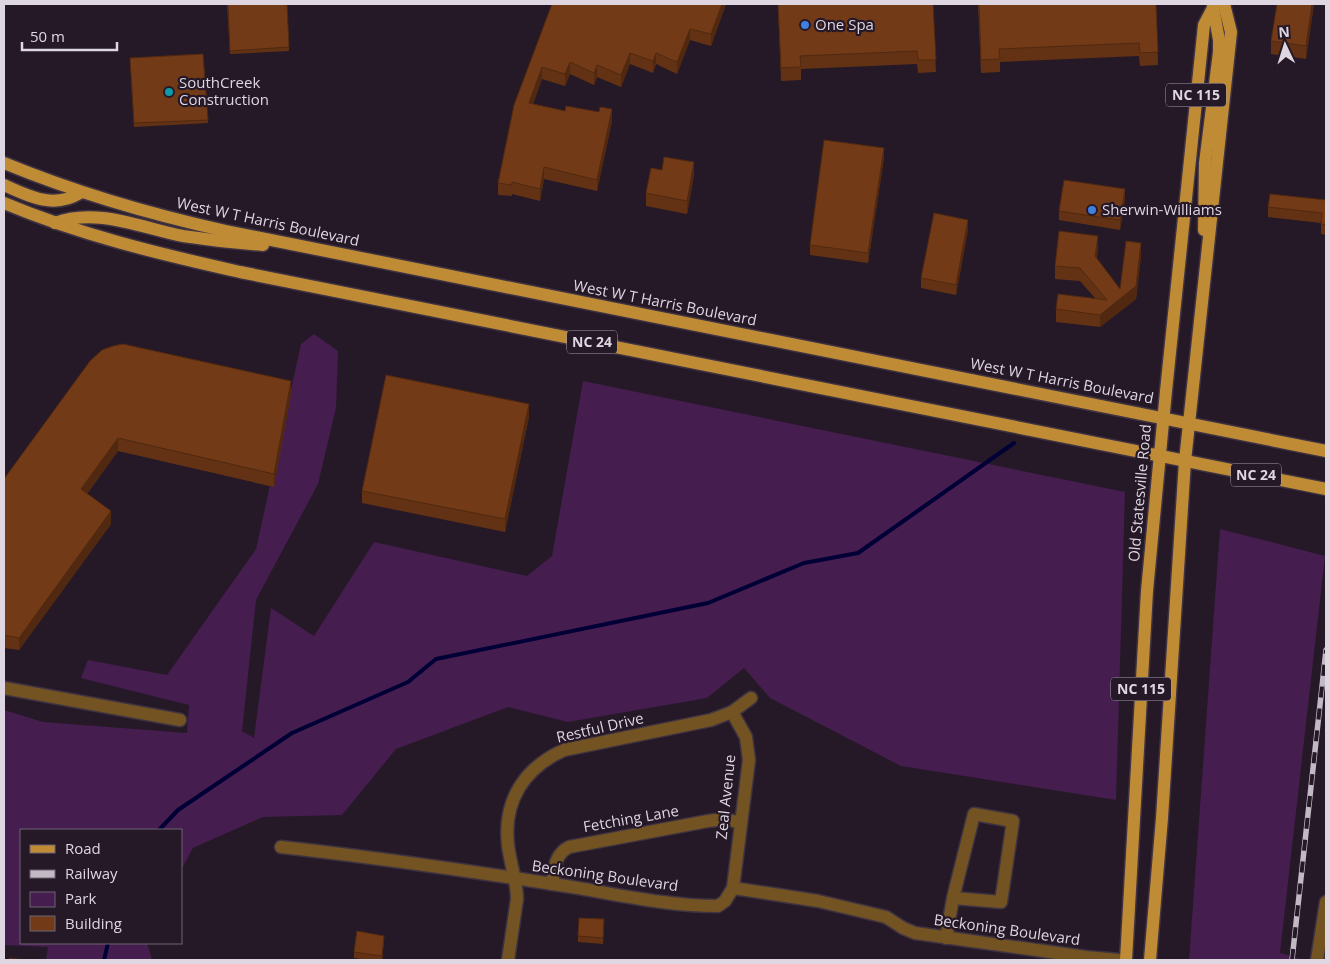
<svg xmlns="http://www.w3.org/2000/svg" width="1330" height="964" viewBox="0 0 1330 964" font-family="'Open Sans',sans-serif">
<rect width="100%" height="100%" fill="#251928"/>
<g fill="#451d4e">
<polygon points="314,334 338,351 336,408 318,484 256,600 242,731 254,738 271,608 314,636 374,542 527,576 552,556 583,381 1125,492 1116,800 901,766 770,698 744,668 707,698 568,722 508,707 396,749 342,815 263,817 193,848 181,870 181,830 21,830 21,943 147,943 152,960 46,960 48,947 4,945 4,710 43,722 187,733 189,705 81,678 88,660 167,675 256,549 301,344"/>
<polygon points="1220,529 1325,556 1280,953 1304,960 1189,960"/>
</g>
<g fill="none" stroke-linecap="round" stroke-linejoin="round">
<g stroke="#000036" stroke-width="4">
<polyline points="159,830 178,810 292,733 408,682 436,659 708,603 804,563 858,553 1014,443"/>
<polyline points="104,960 108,943"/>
</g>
<defs>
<g id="street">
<polyline points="4,688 180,720"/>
<polyline points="732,712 746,737 749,760 733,888"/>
<path d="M281,847c91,10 182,23 272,37 55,8 109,22 165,22l7,-5 8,-13 85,13 68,16 17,11 12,5 171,24 33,3"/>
<path d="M552,884c3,-16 2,-29 17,-37l139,-26 17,-2 16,4"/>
<polyline points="946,938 953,898 974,814 1013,821 1001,902 953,898"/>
<path d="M508,960l9,-61c0,-18 -7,-36 -9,-54 -5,-44 16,-77 56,-95l147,-30 21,-8 19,-14"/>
<polyline points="1317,960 1326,902"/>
</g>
<g id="primary">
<path d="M4,163c73,30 145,51 222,68l1100,220"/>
<path d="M4,185c26,12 50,24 76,8"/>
<path d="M4,203c76,32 156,51 236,69l1086,217"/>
<path d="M55,223c41,-16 87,5 128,13 26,4 53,7 80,9"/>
<polyline points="1204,230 1205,163 1219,52 1219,40 1213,7"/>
<polyline points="1126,960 1147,591 1166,391 1204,25 1215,4"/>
<polyline points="1150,960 1162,818 1185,461 1231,32 1224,4"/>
</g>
</defs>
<use href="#street" stroke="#3f3342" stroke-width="15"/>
<use href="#primary" stroke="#3f3342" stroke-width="15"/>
<use href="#street" stroke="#735321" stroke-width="12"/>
<use href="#primary" stroke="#c08b35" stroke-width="12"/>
<defs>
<polyline id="rail" points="1292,960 1326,650"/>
</defs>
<use href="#rail" stroke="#c2b9c4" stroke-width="5.5"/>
<use href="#rail" stroke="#251928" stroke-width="4" stroke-dasharray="11" stroke-linecap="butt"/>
</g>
<g fill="#633214">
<polygon points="227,4 289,47 289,51 230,54"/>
<polygon points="552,4 726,4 711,46 690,40 677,74 656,64 653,73 630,64 621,87 597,77 594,85 570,74 565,86 542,79 533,104 612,121 597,191 544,179 540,201 512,194 512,196 498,195 498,183"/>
<polygon points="778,4 933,4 936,72 918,73 917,64 801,69 801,80 781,81"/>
<polygon points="978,4 1156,4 1158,65 1140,66 1139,56 1000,62 1000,72 981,73"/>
<polygon points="1314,4 1306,59 1271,54 1271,41"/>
<polygon points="203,54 208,123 134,127 130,58"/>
<polygon points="884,158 868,263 810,255 810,245"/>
<polygon points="662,170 694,175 687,214 646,206 646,193"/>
<polygon points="1125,199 1120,230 1059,220 1059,211"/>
<polygon points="1326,200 1326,235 1321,234 1321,223 1268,217 1268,207"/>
<polygon points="968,230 956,295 921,288 921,278"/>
<polygon points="1098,248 1097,258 1120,289 1141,256 1136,299 1100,327 1056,322 1056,309 1095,298 1080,281 1055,279 1055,266"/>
<polygon points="90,361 291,394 274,487 118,451 87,494 111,524 19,650 4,648 4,479"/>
<polygon points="529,417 505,532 362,503 362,491"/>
<polygon points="604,926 603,944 578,942 578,936"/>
<polygon points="384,942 382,960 368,960 354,958 354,952"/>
</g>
<g fill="#502910">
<polygon points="722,4 726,4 711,46 711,34"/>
<polygon points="1312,4 1314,4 1306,59 1306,46"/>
<polygon points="690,29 690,40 677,74 677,62"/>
<polygon points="630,53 630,64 621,87 621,75"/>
<polygon points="656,53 656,64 653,73 653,61"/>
<polygon points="570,62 570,74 565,86 565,74"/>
<polygon points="597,65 597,77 594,85 594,73"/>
<polygon points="542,67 542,79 529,115 529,103"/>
<polygon points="612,109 612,121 597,191 597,180"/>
<polygon points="884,148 884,158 868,263 868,253"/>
<polygon points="694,162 694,175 687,214 687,201"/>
<polygon points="544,167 544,179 540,201 540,189"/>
<polygon points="1125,189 1125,199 1120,230 1120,220"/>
<polygon points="968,220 968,230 956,295 956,285"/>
<polygon points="1098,236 1098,248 1095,269 1095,256"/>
<polygon points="1141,243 1141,256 1136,299 1100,327 1100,315 1136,286"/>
<polygon points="291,381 291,394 274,487 274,474"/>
<polygon points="529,404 529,417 505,532 505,519"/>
<polygon points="118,438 118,451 81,502 81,489"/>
<polygon points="111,511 111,524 19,650 19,638"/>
<polygon points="384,936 384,942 382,960 382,956"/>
</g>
<g fill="#733a17" stroke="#502910">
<polygon points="228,4 287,4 289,47 230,51"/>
<polygon points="552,4 722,4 711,34 690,29 677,62 656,53 653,61 630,53 621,75 597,65 594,73 570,62 565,74 542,67 529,103 565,111 566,106 599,112 600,107 612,109 597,180 544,167 540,189 512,182 512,185 498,183 514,105"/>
<polygon points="778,4 933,4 936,60 918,60 917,51 800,56 801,67 781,68"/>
<polygon points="979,4 1156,4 1158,52 1140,53 1139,43 999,49 1000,59 981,60"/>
<polygon points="1277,4 1312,4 1306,46 1271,41"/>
<polygon points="203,54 208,120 134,123 130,58"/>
<polygon points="824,140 884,148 868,253 810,245"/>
<polygon points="664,157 694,162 687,201 646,193 651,168 662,170"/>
<polygon points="1064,180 1125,189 1120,220 1059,211"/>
<polygon points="1270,194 1326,200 1326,225 1321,224 1322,213 1268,207"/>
<polygon points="934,213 968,220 956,285 921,278"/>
<polygon points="1059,231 1098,236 1095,256 1120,289 1126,241 1141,243 1136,286 1100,315 1056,309 1058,294 1107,300 1080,268 1055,266"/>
<polygon points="123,344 291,381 274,474 118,438 81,489 111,511 19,638 4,635 4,479 90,361 102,350 113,346"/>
<polygon points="386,375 529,404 505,519 362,491"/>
<polygon points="579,918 604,919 603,938 578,936"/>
<polygon points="357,931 384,936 382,956 354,952"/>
<polygon points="10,958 25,960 9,960"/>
</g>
<g fill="#3f7fe0" stroke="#251928" stroke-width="2">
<circle cx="805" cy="25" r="5"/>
<circle cx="1092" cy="210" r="5"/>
</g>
<circle fill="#0f9aa8" stroke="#251928" stroke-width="2" cx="169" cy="92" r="5"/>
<g text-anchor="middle" stroke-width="4.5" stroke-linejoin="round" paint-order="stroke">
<g fill="#251928" stroke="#a69da9" stroke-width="1">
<rect x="1166" y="83.5" width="60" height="23" rx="4"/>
<rect x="567" y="330.5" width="50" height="23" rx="4"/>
<rect x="1231" y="463.5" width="50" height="23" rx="4"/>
<rect x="1111" y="677.5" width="60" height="23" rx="4"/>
</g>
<g font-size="14" font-weight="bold" fill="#ded6e0">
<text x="1196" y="100">NC 115</text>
<text x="592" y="347">NC 24</text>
<text x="1256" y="480">NC 24</text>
<text x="1141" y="694">NC 115</text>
</g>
<g font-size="15" fill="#ded6e0" stroke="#251928" text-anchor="start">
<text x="815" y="30">One Spa</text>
<text x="179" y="88">SouthCreek<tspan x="179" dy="17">Construction</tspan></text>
<text x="1102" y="215">Sherwin-Williams</text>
</g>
<g font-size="15" fill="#ded6e0" stroke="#251928">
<text transform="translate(268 222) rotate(12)" y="5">West W T Harris Boulevard</text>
<text transform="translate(665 303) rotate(11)" y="5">West W T Harris Boulevard</text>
<text transform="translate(1062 381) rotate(11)" y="5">West W T Harris Boulevard</text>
<text transform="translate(1140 493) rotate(-85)" y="5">Old Statesville Road</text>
<text transform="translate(600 728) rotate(-13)" y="5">Restful Drive</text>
<text transform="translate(726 797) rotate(-84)" y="5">Zeal Avenue</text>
<text transform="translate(631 819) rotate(-10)" y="5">Fetching Lane</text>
<text transform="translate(605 876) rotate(8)" y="5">Beckoning Boulevard</text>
<text transform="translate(1007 930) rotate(8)" y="5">Beckoning Boulevard</text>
</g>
</g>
<rect width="1330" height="964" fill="none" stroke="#ded6e0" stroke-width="10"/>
<rect x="20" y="829" width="162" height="115" fill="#251928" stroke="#6f6572"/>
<rect x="30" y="845" width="25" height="8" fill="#c08b35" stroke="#6f6572"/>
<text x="65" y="854" font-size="15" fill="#ded6e0">Road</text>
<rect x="30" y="870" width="25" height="8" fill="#c2b9c4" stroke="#6f6572"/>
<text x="65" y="879" font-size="15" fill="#ded6e0">Railway</text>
<rect x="30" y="892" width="25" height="15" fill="#451d4e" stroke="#6f6572"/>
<text x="65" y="904" font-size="15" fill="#ded6e0">Park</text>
<rect x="30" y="916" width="25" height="15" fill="#733a17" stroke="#6f6572"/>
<text x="65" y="929" font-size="15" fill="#ded6e0">Building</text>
<g transform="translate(1285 45) rotate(356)" stroke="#251928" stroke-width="4" paint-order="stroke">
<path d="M0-4L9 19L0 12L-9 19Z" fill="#ded6e0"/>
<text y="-8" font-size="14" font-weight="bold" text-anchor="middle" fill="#ded6e0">N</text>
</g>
<path d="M22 42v8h95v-8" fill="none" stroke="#ded6e0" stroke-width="2.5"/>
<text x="30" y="42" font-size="15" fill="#ded6e0" stroke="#251928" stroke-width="4" paint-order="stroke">50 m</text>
</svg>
